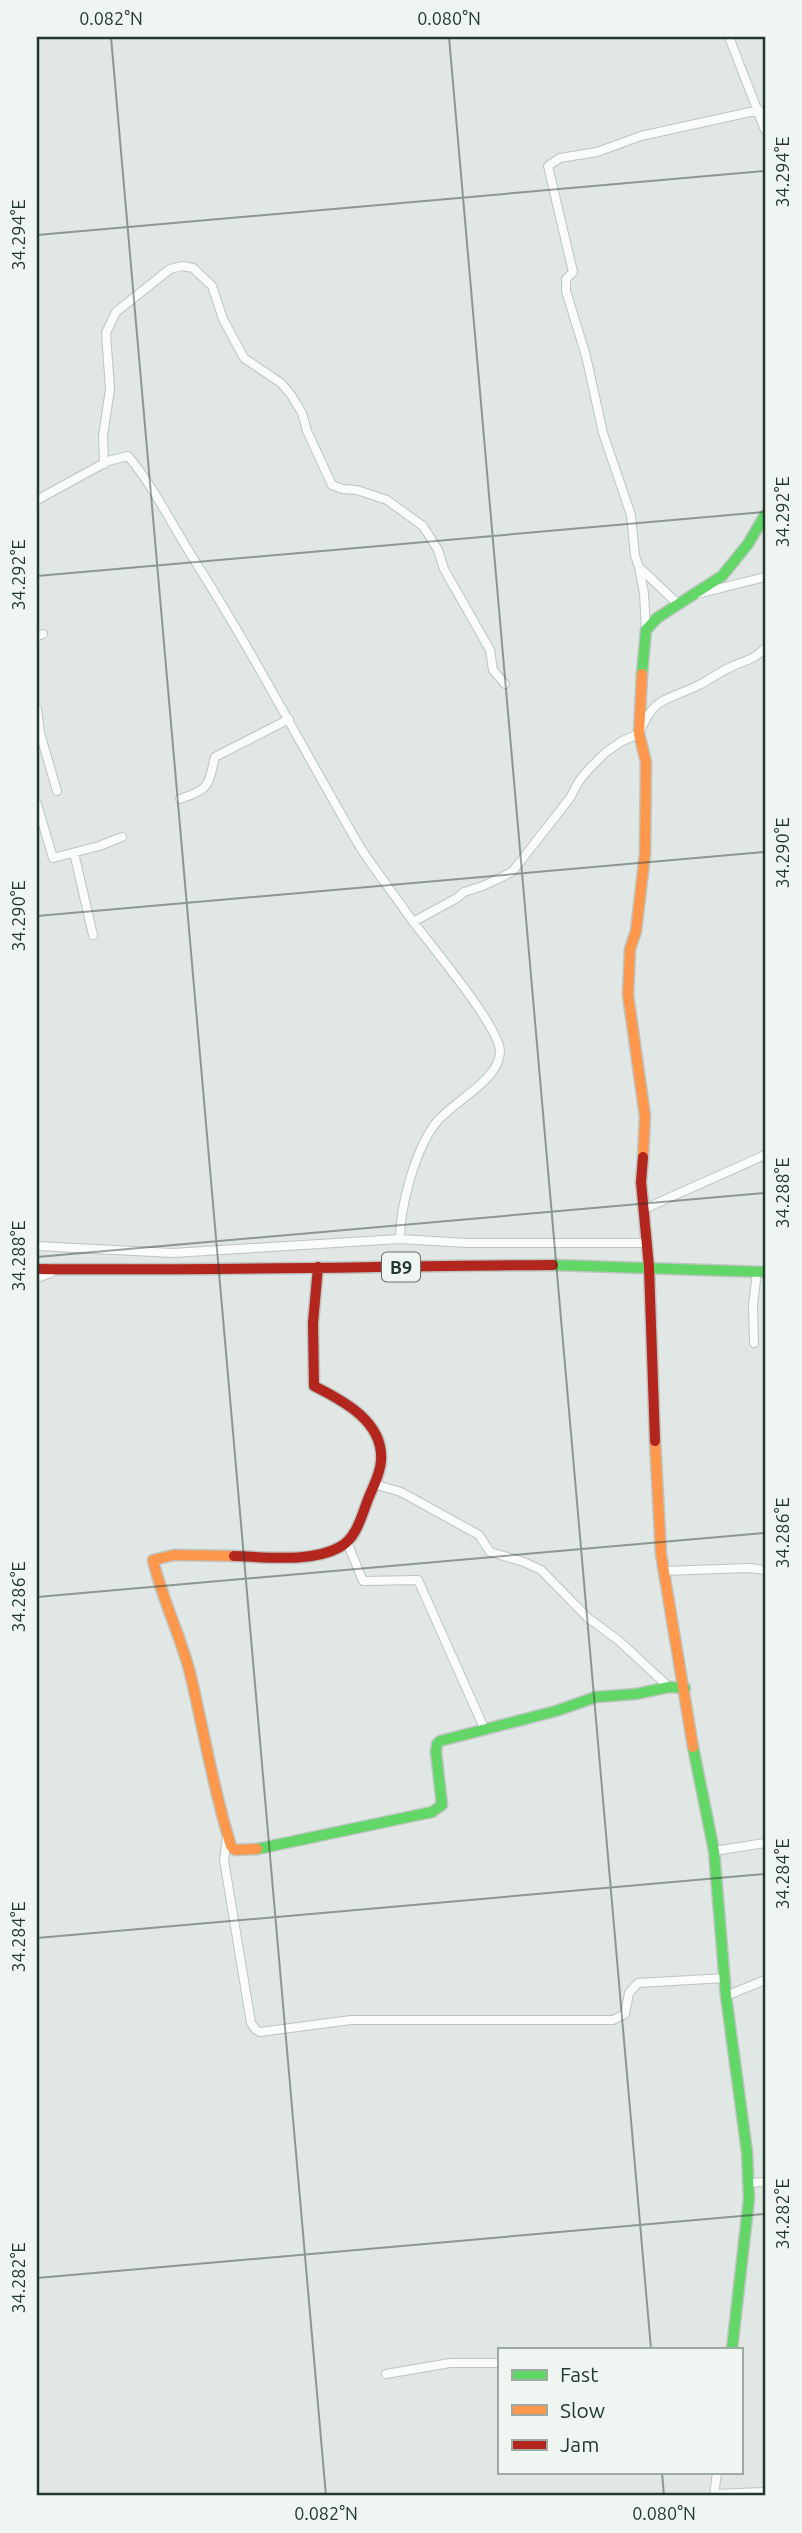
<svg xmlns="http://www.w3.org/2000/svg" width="802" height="2533" viewBox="0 0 802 2533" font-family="Ubuntu,sans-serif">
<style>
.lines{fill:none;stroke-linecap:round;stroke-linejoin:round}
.street-casing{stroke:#bec4c1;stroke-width:10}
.fast-casing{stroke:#bec5c1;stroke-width:13}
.slow-casing{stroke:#bec5c1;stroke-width:13}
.jam-casing{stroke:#bec5c1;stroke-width:13}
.street{stroke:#fafbfb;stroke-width:8}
.fast{stroke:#63d668;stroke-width:10}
.slow{stroke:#ff974d;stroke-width:10}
.jam{stroke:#b3261e;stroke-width:10}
.ticks{fill:none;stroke:#22382f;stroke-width:2;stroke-opacity:0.45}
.labels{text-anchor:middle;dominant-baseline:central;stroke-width:6;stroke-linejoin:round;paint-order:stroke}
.shield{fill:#eff6f2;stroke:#60716a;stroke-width:2}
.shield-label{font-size:18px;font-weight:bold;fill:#22382f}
.neatline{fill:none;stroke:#22382f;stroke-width:2.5}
.ticks-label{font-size:18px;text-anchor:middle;fill:#22382f}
</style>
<rect width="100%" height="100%" fill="#e1e7e4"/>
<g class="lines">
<defs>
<path id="street" d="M729,37L765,130
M104,464L103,436L110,389L106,333L116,312L170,269L183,266L193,268L212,286L223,319L244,358L281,383L291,395L302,413L307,431L332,485L342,489L357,490L387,500L423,526L438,550L444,569L490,650L493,670L505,684
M37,500L108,461L128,456C154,487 172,525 193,558C253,652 304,751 360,847C374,869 391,890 406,912C425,939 499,1025 500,1051C500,1081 451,1102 435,1124C415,1151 400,1206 400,1239
M639,567L644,593L646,630
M697,594L765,577
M678,604L639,567L635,556L631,515L603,433L586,356L566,291V279L573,272L548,166L560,158L597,152L641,136L759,110
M37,636L43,634
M37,709L40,733L57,791
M180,799C210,789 208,786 215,757L289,719
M37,804L53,858L99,846L122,837
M74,853L93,935
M413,922L457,898L464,892L483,886L512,872L570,798L579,781L588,770L605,753L622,741L639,734C654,695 667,701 699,685C711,679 721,671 733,666C744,661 757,658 765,648
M644,1209L765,1155
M37,1246L173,1253L400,1239L467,1243H647
M37,1278L51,1273
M754,1343L753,1305L757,1272
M377,1485L401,1492L479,1535L490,1552L524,1562L541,1570L588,1618L618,1640L669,1687
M347,1542L363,1581L418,1580L484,1728
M663,1571L750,1568L765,1570
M227,1838L224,1860L251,2023L256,2030L260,2032L351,2020H613L625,2014L629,1993L638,1983L725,1978
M714,1851L765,1843
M726,1996L765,1980
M748,2183L765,2182
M386,2374L450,2363H499
M714,2494L765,2492
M714,2496L717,2472"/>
<path id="fast" d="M642,674L646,630L657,618L722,576L748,544L765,515
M553,1265L765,1272
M693,1747L714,1851L726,1996L747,2152L749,2199L732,2349
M257,1849L432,1812L442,1805L436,1752L437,1744L440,1741L556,1711L596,1697L636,1694L669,1687L685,1688"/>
<path id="slow" d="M642,674L639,734L646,762L645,854L636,931L630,949L628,995L645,1116L643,1157
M655,1441L661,1554L693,1747
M234,1556L174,1555L153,1560C162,1599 180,1634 190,1673C204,1731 213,1789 231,1846L235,1850L257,1849"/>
<path id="jam" d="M643,1157L641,1182L649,1267L655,1441
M37,1269C209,1271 381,1266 553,1265
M234,1556C267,1557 311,1563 340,1547C356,1538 361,1518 367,1502C372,1488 380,1476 381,1461C384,1422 344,1401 314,1386L313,1323L318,1267"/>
</defs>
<use href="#street" class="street-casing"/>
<use href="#fast" class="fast-casing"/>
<use href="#slow" class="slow-casing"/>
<use href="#jam" class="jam-casing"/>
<use href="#street" class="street"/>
<use href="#fast" class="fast"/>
<use href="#slow" class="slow"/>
<use href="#jam" class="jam"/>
</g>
<path class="ticks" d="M111,37L326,2496M449,37L651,2349M37,235L765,171M37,576L765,512M37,916L765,852M37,1257L765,1193M37,1597L765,1533M37,1938L765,1874M37,2278L765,2214M662,2472L664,2496"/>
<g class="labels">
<rect class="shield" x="382" y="1252.5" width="38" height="29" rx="5"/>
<g class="shield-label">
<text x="401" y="1267">B9</text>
</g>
</g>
<rect width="802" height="2533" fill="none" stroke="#eff6f2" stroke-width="77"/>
<rect x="498" y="2348" width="245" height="126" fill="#eff6f2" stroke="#9daaa4" stroke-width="2"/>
<rect x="512" y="2370" width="35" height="10" fill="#63d668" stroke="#9daaa4" stroke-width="2"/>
<text x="560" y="2382" font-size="21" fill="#22382f">Fast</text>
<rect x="512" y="2405" width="35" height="10" fill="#ff974d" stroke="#9daaa4" stroke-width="2"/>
<text x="560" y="2418" font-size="21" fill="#22382f">Slow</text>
<rect x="512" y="2440" width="35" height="10" fill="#b3261e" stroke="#9daaa4" stroke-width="2"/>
<text x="560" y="2452" font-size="21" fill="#22382f">Jam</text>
<rect x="38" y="38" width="726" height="2456" class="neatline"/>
<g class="ticks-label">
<text x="111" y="25">0.082°N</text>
<text x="449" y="25">0.080°N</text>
<text transform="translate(783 172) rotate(-90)" y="6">34.294°E</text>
<text transform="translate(19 235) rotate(-90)" y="6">34.294°E</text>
<text transform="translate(783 512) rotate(-90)" y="6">34.292°E</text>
<text transform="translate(19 575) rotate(-90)" y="6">34.292°E</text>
<text transform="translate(783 853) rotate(-90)" y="6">34.290°E</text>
<text transform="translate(19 916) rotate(-90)" y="6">34.290°E</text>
<text transform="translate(783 1193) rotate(-90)" y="6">34.288°E</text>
<text transform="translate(19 1256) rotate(-90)" y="6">34.288°E</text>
<text transform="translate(783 1533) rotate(-90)" y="6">34.286°E</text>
<text transform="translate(19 1597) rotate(-90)" y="6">34.286°E</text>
<text transform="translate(783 1874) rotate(-90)" y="6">34.284°E</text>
<text transform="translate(19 1937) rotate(-90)" y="6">34.284°E</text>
<text transform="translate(783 2214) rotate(-90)" y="6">34.282°E</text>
<text transform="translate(19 2278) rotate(-90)" y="6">34.282°E</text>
<text x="326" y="2520">0.082°N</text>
<text x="664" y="2520">0.080°N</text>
</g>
</svg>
